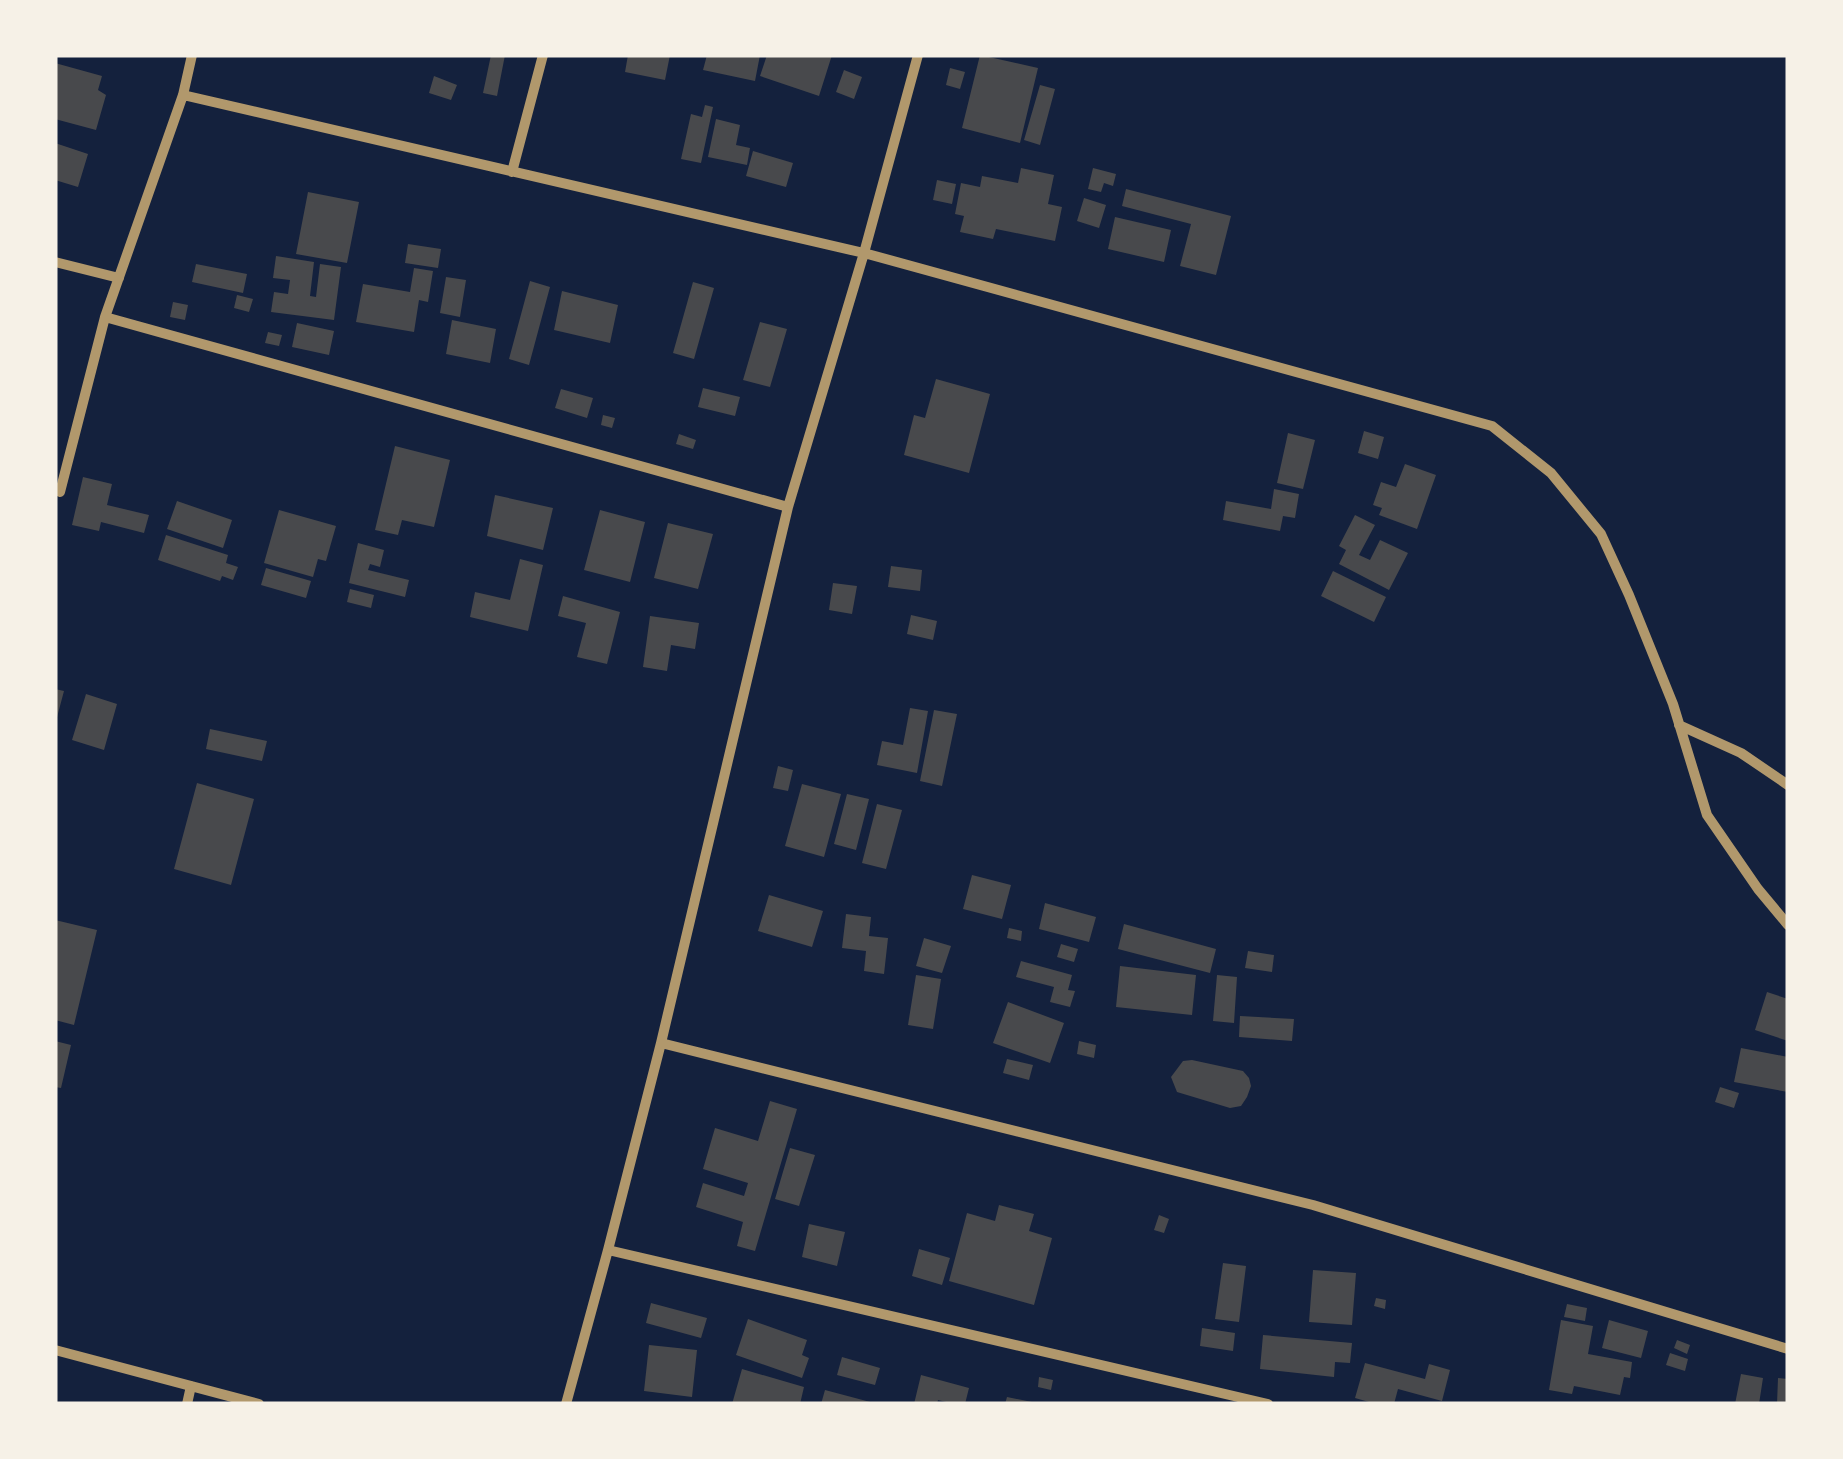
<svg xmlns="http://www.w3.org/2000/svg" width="1843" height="1459" viewBox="0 0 1843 1459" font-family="Spectral,serif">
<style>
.building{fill:#48494c}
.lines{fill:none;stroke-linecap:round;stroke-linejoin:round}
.minor{stroke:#b1986c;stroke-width:10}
</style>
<rect width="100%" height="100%" fill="#14213d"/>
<path class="building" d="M491,55H505L497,96L483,93Z
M628,55H670L665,80L625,72Z
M707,55H760L755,81L703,70Z
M767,55H832L819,96L760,76Z
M980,55L1038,68L1020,143L962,128Z
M55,63L102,76L98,90L106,95L96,130L55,119Z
M950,68L965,72L960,89L946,85Z
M844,70L862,77L854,99L836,92Z
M434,76L457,85L451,100L429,93Z
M1040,85L1055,89L1040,145L1024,140Z
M705,105L713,107L701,163L681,159L691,114L702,117Z
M716,119L740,125L736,145L750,148L747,165L708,157Z
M55,143L88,154L78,187L55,180Z
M753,151L793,163L786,187L746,176Z
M1021,168L1054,175L1048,204L1062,207L1055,241L996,229L993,239L960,232L964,216L955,214L961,183L980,187L982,176L1018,183Z
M1093,168L1116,174L1113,186L1104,183L1101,192L1088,189Z
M937,180L956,184L952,204L933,200Z
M1126,189L1231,216L1216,275L1180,266L1191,224L1122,206Z
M308,192L359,202L347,263L296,254Z
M1084,198L1106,205L1099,228L1077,221Z
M1115,217L1171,230L1164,262L1108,249Z
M408,244L441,249L438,268L405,263Z
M276,256L314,262L310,296L316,297L320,264L341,267L334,320L271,312L274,292L288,294L290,280L273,278Z
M196,264L247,274L243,293L192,282Z
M414,268L433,271L428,302L419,300L414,332L356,322L363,284L410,292Z
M446,277L466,280L460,317L440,313Z
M530,281L550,287L529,365L509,359Z
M693,282L714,288L694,359L673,353Z
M562,291L618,305L610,343L554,330Z
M237,295L253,299L249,312L234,308Z
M173,302L188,305L185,320L170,317Z
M452,320L496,329L490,363L446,354Z
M760,322L787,329L770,387L743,380Z
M297,323L334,331L329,355L292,347Z
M268,332L282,335L279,346L265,343Z
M936,379L990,394L969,473L904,455L914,415L925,418Z
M703,388L740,397L735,416L698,407Z
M561,389L593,398L587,418L555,408Z
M603,415L615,418L612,428L601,425Z
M1364,431L1384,437L1378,459L1358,453Z
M1288,433L1315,440L1303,489L1277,483Z
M679,434L696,440L693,449L676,444Z
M395,446L450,460L434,527L402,520L398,535L375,530Z
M1405,464L1436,475L1417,529L1379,515L1382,508L1373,505L1381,482L1396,487Z
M83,477L112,484L107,505L149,515L144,533L101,522L99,531L72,525Z
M1274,489L1299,494L1295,518L1283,516L1280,531L1223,520L1226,501L1271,509Z
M495,495L553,508L543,550L487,536Z
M177,501L232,520L223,548L167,529Z
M279,510L336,526L326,561L318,559L313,577L264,563Z
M600,510L645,522L630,582L584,570Z
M1355,515L1375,525L1359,555L1370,560L1380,540L1408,553L1389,590L1339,564L1346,550L1339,546Z
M668,523L713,534L698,589L654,578Z
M166,535L228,555L226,563L238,567L233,580L222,576L220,581L158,560Z
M358,543L384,550L380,567L370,564L368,570L409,580L405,597L349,583Z
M520,559L543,565L528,631L470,617L475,592L510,600Z
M891,566L922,570L920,591L888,587Z
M266,568L311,581L306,598L261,585Z
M1333,571L1386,597L1374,622L1321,596Z
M833,583L857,586L852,614L829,610Z
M350,589L374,595L371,608L347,602Z
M563,596L620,612L607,664L577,657L586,623L558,616Z
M911,615L937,621L933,640L907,634Z
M650,616L699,623L695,649L671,645L667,671L643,667Z
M55,689L64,691L56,721L55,720Z
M86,694L117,704L104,750L72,740Z
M910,708L928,711L917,773L877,765L882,741L903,745Z
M934,710L957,714L942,786L920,781Z
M210,729L267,741L262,761L206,749Z
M778,766L793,770L788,791L773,788Z
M197,783L254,799L231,885L174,869Z
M802,784L841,794L824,857L785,846Z
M847,794L869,799L856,850L834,844Z
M877,804L902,810L886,869L862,863Z
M972,875L1011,885L1002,919L963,909Z
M769,895L823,911L812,947L758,931Z
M1045,903L1096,917L1089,942L1039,929Z
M846,914L871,917L869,936L888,938L884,974L864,971L866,951L842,948Z
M55,920L97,930L74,1025L55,1020Z
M1124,924L1216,949L1210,973L1118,949Z
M1009,928L1022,931L1021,941L1007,938Z
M924,938L951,946L942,973L916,966Z
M1061,944L1078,949L1074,962L1057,957Z
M1248,951L1274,955L1272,972L1245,968Z
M1021,961L1072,975L1068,990L1075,991L1070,1007L1050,1002L1054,987L1016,977Z
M1120,966L1196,975L1192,1015L1116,1007Z
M916,975L941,979L933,1029L908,1025Z
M1217,975L1237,977L1234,1023L1213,1021Z
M1767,992L1788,999V1041L1755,1030Z
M1008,1002L1064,1023L1050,1063L993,1043Z
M1240,1016L1294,1019L1292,1041L1239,1037Z
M55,1041L71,1045L61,1088L55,1087Z
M1079,1041L1096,1045L1094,1058L1077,1054Z
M1741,1048L1788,1057V1092L1734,1082Z
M1007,1059L1033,1065L1029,1080L1003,1073Z
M1192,1060L1243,1071L1249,1078L1251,1086L1247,1097L1241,1106L1230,1108L1177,1092L1171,1077L1183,1061Z
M1720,1087L1739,1093L1734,1108L1715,1102Z
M770,1101L797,1109L755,1251L737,1246L743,1222L696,1207L703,1183L744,1196L748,1183L703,1169L715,1128L758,1141Z
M790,1148L815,1155L799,1206L775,1199Z
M999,1205L1034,1214L1029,1231L1052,1238L1034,1305L949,1281L967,1213L995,1221Z
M1159,1215L1169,1219L1164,1233L1154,1230Z
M809,1224L845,1232L837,1266L802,1257Z
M919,1249L950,1258L942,1285L912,1276Z
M1223,1263L1246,1266L1239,1322L1215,1319Z
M1313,1270L1356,1273L1352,1325L1309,1322Z
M1376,1298L1386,1300L1385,1309L1374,1306Z
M651,1303L707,1318L701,1338L646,1323Z
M1567,1304L1587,1308L1585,1321L1564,1317Z
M748,1319L807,1340L802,1355L809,1358L802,1378L736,1355Z
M1561,1320L1593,1326L1588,1354L1632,1362L1630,1378L1624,1377L1620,1395L1574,1386L1572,1394L1549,1390Z
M1609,1320L1648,1331L1641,1358L1602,1348Z
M1202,1328L1235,1333L1233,1351L1200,1346Z
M1263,1335L1352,1343L1350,1363L1335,1362L1334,1377L1260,1369Z
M1677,1340L1690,1345L1687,1354L1674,1348Z
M649,1345L697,1350L692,1397L644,1391Z
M1670,1353L1688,1359L1685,1371L1666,1365Z
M842,1357L880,1368L875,1385L837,1375Z
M1365,1363L1425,1379L1429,1364L1450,1370L1442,1401L1398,1389L1394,1404H1376L1355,1398Z
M742,1369L804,1387L800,1404H732Z
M1741,1374L1763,1378L1759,1404H1735Z
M921,1375L969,1388L965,1404H954L938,1400L937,1404H914Z
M1039,1377L1053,1380L1051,1390L1038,1387Z
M1778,1378L1788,1379V1404H1777Z
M825,1390L874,1403V1404H821Z
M1007,1397L1032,1402V1404H1005Z"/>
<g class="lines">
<path class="minor" d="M192,55L183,95L105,317L788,507
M183,95L864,253L1492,426L1551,473L1601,534L1629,595L1673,704L1707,815L1758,889L1788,925
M512,172L543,55
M55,262L119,278
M60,492L105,317
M1679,725L1741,753L1788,785
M661,1043L1313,1205L1788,1349
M608,1250L1268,1404
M55,1350L259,1404
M187,1404L191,1386
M566,1404L608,1250L661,1043L788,507L864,253L918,55"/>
</g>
<rect width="1843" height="1459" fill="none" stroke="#f6f1e7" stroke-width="115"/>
</svg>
